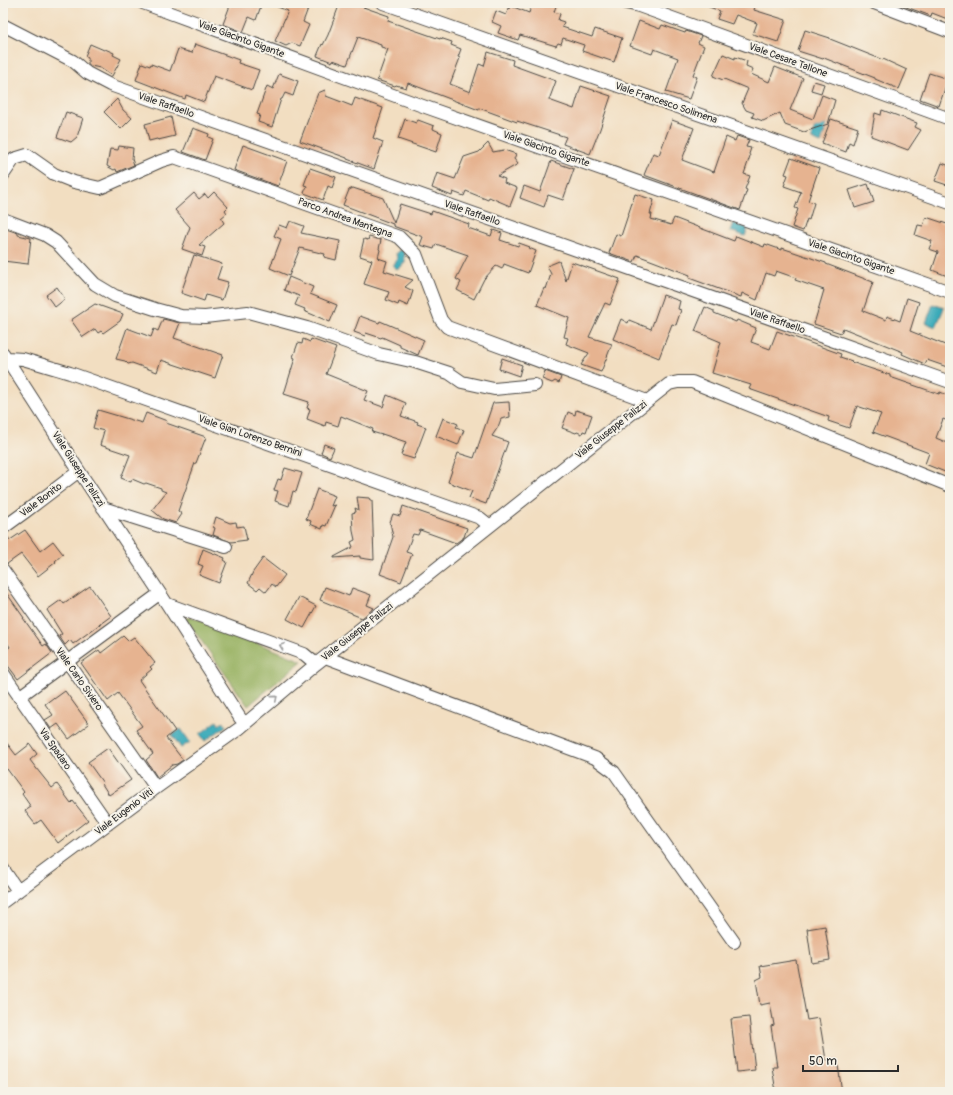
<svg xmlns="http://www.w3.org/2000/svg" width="953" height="1095" viewBox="0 0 953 1095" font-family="Pangolin,sans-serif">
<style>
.forest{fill:#99b263;stroke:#626e47}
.water{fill:#3baab9;stroke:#336a72}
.building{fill:#e6b390}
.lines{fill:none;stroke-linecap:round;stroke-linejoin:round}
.minor-casing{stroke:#494642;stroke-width:14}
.minor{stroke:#fff;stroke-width:12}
.oneway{stroke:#a0a0a0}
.labels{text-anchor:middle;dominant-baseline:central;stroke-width:4;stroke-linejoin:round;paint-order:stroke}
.street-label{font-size:10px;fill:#2b2b2b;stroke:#f7f3e8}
</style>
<rect width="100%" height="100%" fill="#f7f3e8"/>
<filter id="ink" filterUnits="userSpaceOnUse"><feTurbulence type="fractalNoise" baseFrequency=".025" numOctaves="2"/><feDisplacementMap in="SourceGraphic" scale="8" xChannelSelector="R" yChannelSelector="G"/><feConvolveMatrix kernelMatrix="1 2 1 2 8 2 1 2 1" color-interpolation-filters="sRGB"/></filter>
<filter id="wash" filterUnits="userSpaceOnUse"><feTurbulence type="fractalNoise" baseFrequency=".012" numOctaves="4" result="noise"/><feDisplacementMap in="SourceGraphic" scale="16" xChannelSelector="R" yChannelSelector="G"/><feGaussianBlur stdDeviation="0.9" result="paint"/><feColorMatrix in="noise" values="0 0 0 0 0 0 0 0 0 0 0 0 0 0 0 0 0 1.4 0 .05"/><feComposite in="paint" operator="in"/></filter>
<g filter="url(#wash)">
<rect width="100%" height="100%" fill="#f2dec1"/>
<path class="forest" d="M193,617L302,661L248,706L185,618Z"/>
<path class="water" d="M817,121L827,124L821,143L811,139Z
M733,223L748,228L745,236L730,231Z
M399,250L404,251L405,254L404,258L405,259V262L399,269H397L393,266V264L397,259L396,253Z
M933,304L944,308L936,327L926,323Z
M217,721L219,725L223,722L226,726L205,741L200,734Z
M181,729L190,742L181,748L172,735Z"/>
<g id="blocks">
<path class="building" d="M231,3H262L256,20L249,17L243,32L223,24Z
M271,3H310L303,22L309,25L300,46L292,43L286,46L275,41L288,11L270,4Z
M340,3H365L363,7L389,16L388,21L440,39V38L452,42L451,45L461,49L458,57L460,58L450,84L470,92L479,64L484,66L488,52L513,60L512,65L556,81L549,100L574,109L581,86L611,96L600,129L590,154L563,144L566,137L517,121V122L479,108V110L408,83L406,88L396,85L395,86L377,80L388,49L381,47V45L358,37L347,65L333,60L332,62L317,56L322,44L323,45L328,35Z
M532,3H557L554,12L560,14L558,20L564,22L562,27L592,37L595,29L622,38L614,62L582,51L584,45L563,38L561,44L558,43L556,46L520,35L518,40L498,33L501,26L492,22L496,11L506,15L509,8L510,9L511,6L529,13Z
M702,3H756L754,10L786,20L778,42L753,34L757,23L736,15L732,24L717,19L720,11L701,4Z
M898,3H950V20L932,13L931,16L898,4Z
M639,21L660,29L662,25L685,33L686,31L701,36L698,43L704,46L693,75L697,77L689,99L666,92L678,58L654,49L652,54L630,46Z
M805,30L830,38V39L883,60V59L907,70L899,89L875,79V78L824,58L823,59L798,51Z
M90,44L104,50L105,49L114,53L113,55L121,59L112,76L100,68L91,66L88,64V58L85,56Z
M195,44L239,60L238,63L259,70L252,90L214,76L204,102L186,95L185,99L136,80L142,63L150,66L151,64L170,71L178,49L192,53Z
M723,54L735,59V57L747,61L746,66L753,69L751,74L769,82L775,67L803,78L790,110L813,119L822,95L835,100L828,124L804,132L785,125L780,113L763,121L752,117L754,113L746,110L742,103L748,89L724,79L723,80L713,76Z
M929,73L948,79L939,106L920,99Z
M279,74L298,81L293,96L285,93L282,99H281L272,127L258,122L260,115L257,114L267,86L273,89Z
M814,81L824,84L821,93L811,90Z
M325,90L326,96L352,106L355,98L383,108L373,138L383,142L374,169L347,159V158L300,141L318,93Z
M117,99L123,110L132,118L121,129L104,112Z
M882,110L917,123L915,127L921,130L908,150L871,136L875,113L881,115Z
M66,112L83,118L77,137L71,142L57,137Z
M171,117L175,136L158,140L157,139L149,141L145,124Z
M405,119L416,123L418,120L434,126L433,129L442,133L436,152L398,139Z
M831,119L858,128L853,144L849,142L846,152L822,143Z
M672,120L694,128L682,160L714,172L726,137L735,141L737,136L749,140L746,147L751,148L749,154L750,156L744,174L750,176L745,189L747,190L740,210L644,175L653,153L659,155Z
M193,128L209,134L208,137L213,139L205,160L183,152Z
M488,143L493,152L504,150L516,154L514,159L518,164L497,176L505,179L504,183L517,188L510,206L489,197L488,200L466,191L464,196L453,192L452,196L432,188L437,173L455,179L464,157L479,152Z
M243,145L287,161L278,186L234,170Z
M119,146L133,148L132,159L134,165L117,172L116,169L114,170L107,166L110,149L118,150Z
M791,158L819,168L808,201L814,203L809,220L807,219L803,231L792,227L798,209L795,208L801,192L784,186L788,175L785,174Z
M551,161L574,169L563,200L548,195L544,207L520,198L524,186L540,192Z
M942,163L950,166V186L935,181Z
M310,168L336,177L332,188L328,186L323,200L304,193L307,186L304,185Z
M868,184L874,202L855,208L849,190Z
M353,188L383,198L394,223L400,204L431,214L432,211L449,217L469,224L468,228L491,236L493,230L502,233L500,240L518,246L519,243L530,247L529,248L536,251L528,273L504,264L502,269L496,266L484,279L474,299L457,290L461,282L456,279L468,255L436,244L434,249L420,245L423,237L393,226V224L343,205L349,190Z
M214,192L228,207L225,210L227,213L221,218L224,223L199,245L205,247L202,256L182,249L190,227L175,210L194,193L199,199L205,194L208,198Z
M635,194L654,200L650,214H652L651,219L671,225L674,218L734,241L736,236L764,247L765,244L782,250V248L826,263V264L873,282L863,311L886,320L887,316L900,321L907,298L919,302L910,331L950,347V368L927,360L925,364L902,354L903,352L843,328L841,333L814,324L824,290L795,280L796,278L776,271L774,276L766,273L757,300L742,293L741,297L719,289L689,278L690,275L637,255L634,262L609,253L616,234L621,236Z
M926,217L950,225V277L932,270L938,252L929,249L932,241L915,235L918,225L923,226Z
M290,221L304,226L301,233L340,241L336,260L324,257L325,254L300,248L289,276L270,268L281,239L274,236L279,225L287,228Z
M3,228L18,233V235L31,238L28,264L3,261Z
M369,237L381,240L379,249L380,250L378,258L387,261L384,271L413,280L405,287L413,291L408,306L399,302L398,305L386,300L389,292L364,284L372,260L360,256L364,239L368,240Z
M194,255L222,264L217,279L228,282L222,300L206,295L204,301L181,293Z
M559,261L566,281L572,262L620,279L610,305L605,303L595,324L589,337L612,344L601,372L581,365L589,353L566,344L568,338L564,337L569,318L537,305L544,288L546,289L551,274L547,266Z
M289,277L313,287L310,294L337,305L330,322L304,311L305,309L295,305L299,296L284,290Z
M57,287L65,299L55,307L46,295Z
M663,295L680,301L678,309L681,310L676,325L672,324L659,358L613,339L621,319L628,323L629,320L651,329Z
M95,304L123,314L120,321L103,333L101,331L98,333L95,329L83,337L71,320Z
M705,307L714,311V313L736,322L737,320L756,328L751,342L770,349L777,331L841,354L840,357L852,361L851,362L890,375V377L939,394L940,392L950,396V422L943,419L936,438L950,444V459L945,472L925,464L929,453L873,432L881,414L857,406L849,428L828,421L829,417L749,389L751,385L712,373L721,342L695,331Z
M360,316L379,323L380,321L424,340L418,355L400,347V345L382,337L381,338L366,333L365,336L354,332Z
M163,319L180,323L174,338L223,355L215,378L161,360L157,372L132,363L128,364L125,361L116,359L127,328L151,337L154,329L158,331Z
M303,339L310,342L311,339L336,348L326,374L368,391L364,400L383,407L387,395L406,403L401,416L418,422L417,424L426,427L414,459L401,455L406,442L382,434V435L372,432L373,429L341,416L338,426L326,422L325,426L307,419L310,409L307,408L309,402L284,394L295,358L293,357L298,343L302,344Z
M502,358L522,365L519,376L499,369Z
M545,371L561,377L559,383L555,381L552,383L542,379Z
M509,402L510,417L501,419L498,427L492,436L508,442L486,504L469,498L472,491L448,482L458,453L474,458L493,403Z
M98,410L142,423L146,413L167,421L166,423L206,437L196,463H195L178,511L182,514L176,523L163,519L152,510L166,492L161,490V488L146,483L144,484L132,479L131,482L121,478L130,455L100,445L104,431L93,428Z
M576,410L592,415L586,432L583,431L582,434L577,432L576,433L562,428L568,412L575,415Z
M443,418L458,424L456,427L464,430L458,445L436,436Z
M324,444L334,448L330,457L321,453Z
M285,468L302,473L296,492L293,491L289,506L275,501L278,491L274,490L278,479L281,480Z
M317,489L335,496L331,506L335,505L326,526L323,525L322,529L310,524L311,521L306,519Z
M357,497L369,498L370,500H372L374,560L360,558V556L334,558V557L353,547L351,542L355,540L353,531L352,513L356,512L355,508L359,510Z
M403,506L467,528L464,537L456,543L420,530L418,535L413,534L406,552L412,554L401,582L380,574L393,537L390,522L393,514L400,516Z
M216,517L230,523L236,522L237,527L244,526L247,540L231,542L213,535L215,528L213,527Z
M25,530L40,551L53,541L63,554L55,561L56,562L38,576L21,554L7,564L3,563V535H6L10,540Z
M203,549L225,558L224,560L227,562L219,583L199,575L203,566L198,564Z
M263,558L285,575L276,587L272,584L266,592L260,587L257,590L248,583L253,572Z
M90,586L111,616L73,644L70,640L65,645L59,636L62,634L47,610L61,600L64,604Z
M325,587L349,596L352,588L371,595L367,605L374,608L362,618L352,614V613L320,600Z
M3,588L24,618H23L43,646L46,644L52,653L18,679L6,663L8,662L3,656V652L10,647L3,636Z
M299,597L316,606L304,628L287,619Z
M123,636L128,641L134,637L155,663L150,667L152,669L139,680L175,731L166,738L183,760L177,764L172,765L157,777L146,760L153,754L136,730L142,726L118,693L108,701L81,663L99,650L101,653Z
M65,691L89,724L69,739L58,724L51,729L45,720L53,715L45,704L53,698L54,699Z
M3,738L16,755L30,744L37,754L30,760L36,768L52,788L57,784L71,803L73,801L88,820L58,843L41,820L35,824L25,811L31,807L22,794L24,792L7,769L3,772Z
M108,748L131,780L109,795L102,784L103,783L88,762Z
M825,926L830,960L812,963L807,929Z
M796,960L807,1020L819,1018L826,1060L837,1059L842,1092H776L772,1067H777L771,1026L774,1025L770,1003L760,1005L756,980L762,977L760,966Z
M749,1017L755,1070L737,1072L731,1019Z"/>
</g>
</g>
<g filter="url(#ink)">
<use href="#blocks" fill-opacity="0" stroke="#494642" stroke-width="1"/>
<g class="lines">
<defs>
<path id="minor" d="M143,3L420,105L950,292
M383,3L950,203
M626,3L639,6L950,119
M874,3L950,32
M3,25L73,61L87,73L110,85L950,382
M3,175L14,159L27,155L54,174L74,182L100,188L161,161L174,157L399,237L416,254L441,320L447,327L647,401
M3,219L45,235L56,242L95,284L115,296L155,309L181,316L205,317L248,312L307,328L379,354L415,362L449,373L462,382L494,389L535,385
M3,353L79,471L167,604L240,718L245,723
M7,358L23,359L70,373L480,518L490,526
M103,508L226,547
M3,528L25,512L79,471
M3,570L156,788
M167,604L304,654L316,664
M325,657L595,758L614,772L734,942
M3,673L108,824
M19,697L159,594
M3,869L18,891
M3,902L156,788L240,728L316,664L669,384L678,382H692L950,486"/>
</defs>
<use href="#minor" class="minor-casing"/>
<use href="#minor" class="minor"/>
</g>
<defs><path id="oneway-chevron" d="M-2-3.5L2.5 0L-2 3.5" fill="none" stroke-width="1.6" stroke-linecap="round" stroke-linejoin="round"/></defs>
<g class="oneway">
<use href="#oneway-chevron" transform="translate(282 646) rotate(-160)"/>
<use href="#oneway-chevron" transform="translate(275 698) rotate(-40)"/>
</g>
</g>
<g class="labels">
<g class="street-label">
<text transform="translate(241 39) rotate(20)">Viale Giacinto Gigante</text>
<text transform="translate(788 60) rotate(20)">Viale Cesare Tallone</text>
<text transform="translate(666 103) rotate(19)">Viale Francesco Solimena</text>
<text transform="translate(166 105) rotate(19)">Viale Raffaello</text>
<text transform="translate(546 149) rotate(19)">Viale Giacinto Gigante</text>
<text transform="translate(472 213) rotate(19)">Viale Raffaello</text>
<text transform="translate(345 218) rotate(20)">Parco Andrea Mantegna</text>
<text transform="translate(851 257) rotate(19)">Viale Giacinto Gigante</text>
<text transform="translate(777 321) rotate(19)">Viale Raffaello</text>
<text transform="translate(611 430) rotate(-38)">Viale Giuseppe Palizzi</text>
<text transform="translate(250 436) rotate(19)">Viale Gian Lorenzo Bernini</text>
<text transform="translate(78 469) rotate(57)">Viale Giuseppe Palizzi</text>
<text transform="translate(41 500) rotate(-37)">Viale Bonito</text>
<text transform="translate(357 632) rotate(-38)">Viale Giuseppe Palizzi</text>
<text transform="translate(79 679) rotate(55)">Viale Carlo Siviero</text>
<text transform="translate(55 749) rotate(55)">Via Spadaro</text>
<text transform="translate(124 812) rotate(-37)">Viale Eugenio Viti</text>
</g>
</g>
<rect width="953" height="1095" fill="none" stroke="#f7f3e8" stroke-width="16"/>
<path d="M803 1065v6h95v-6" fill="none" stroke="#2b2b2b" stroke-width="2"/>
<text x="809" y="1065" font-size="12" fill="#2b2b2b" stroke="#f7f3e8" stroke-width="3" paint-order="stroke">50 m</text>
</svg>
